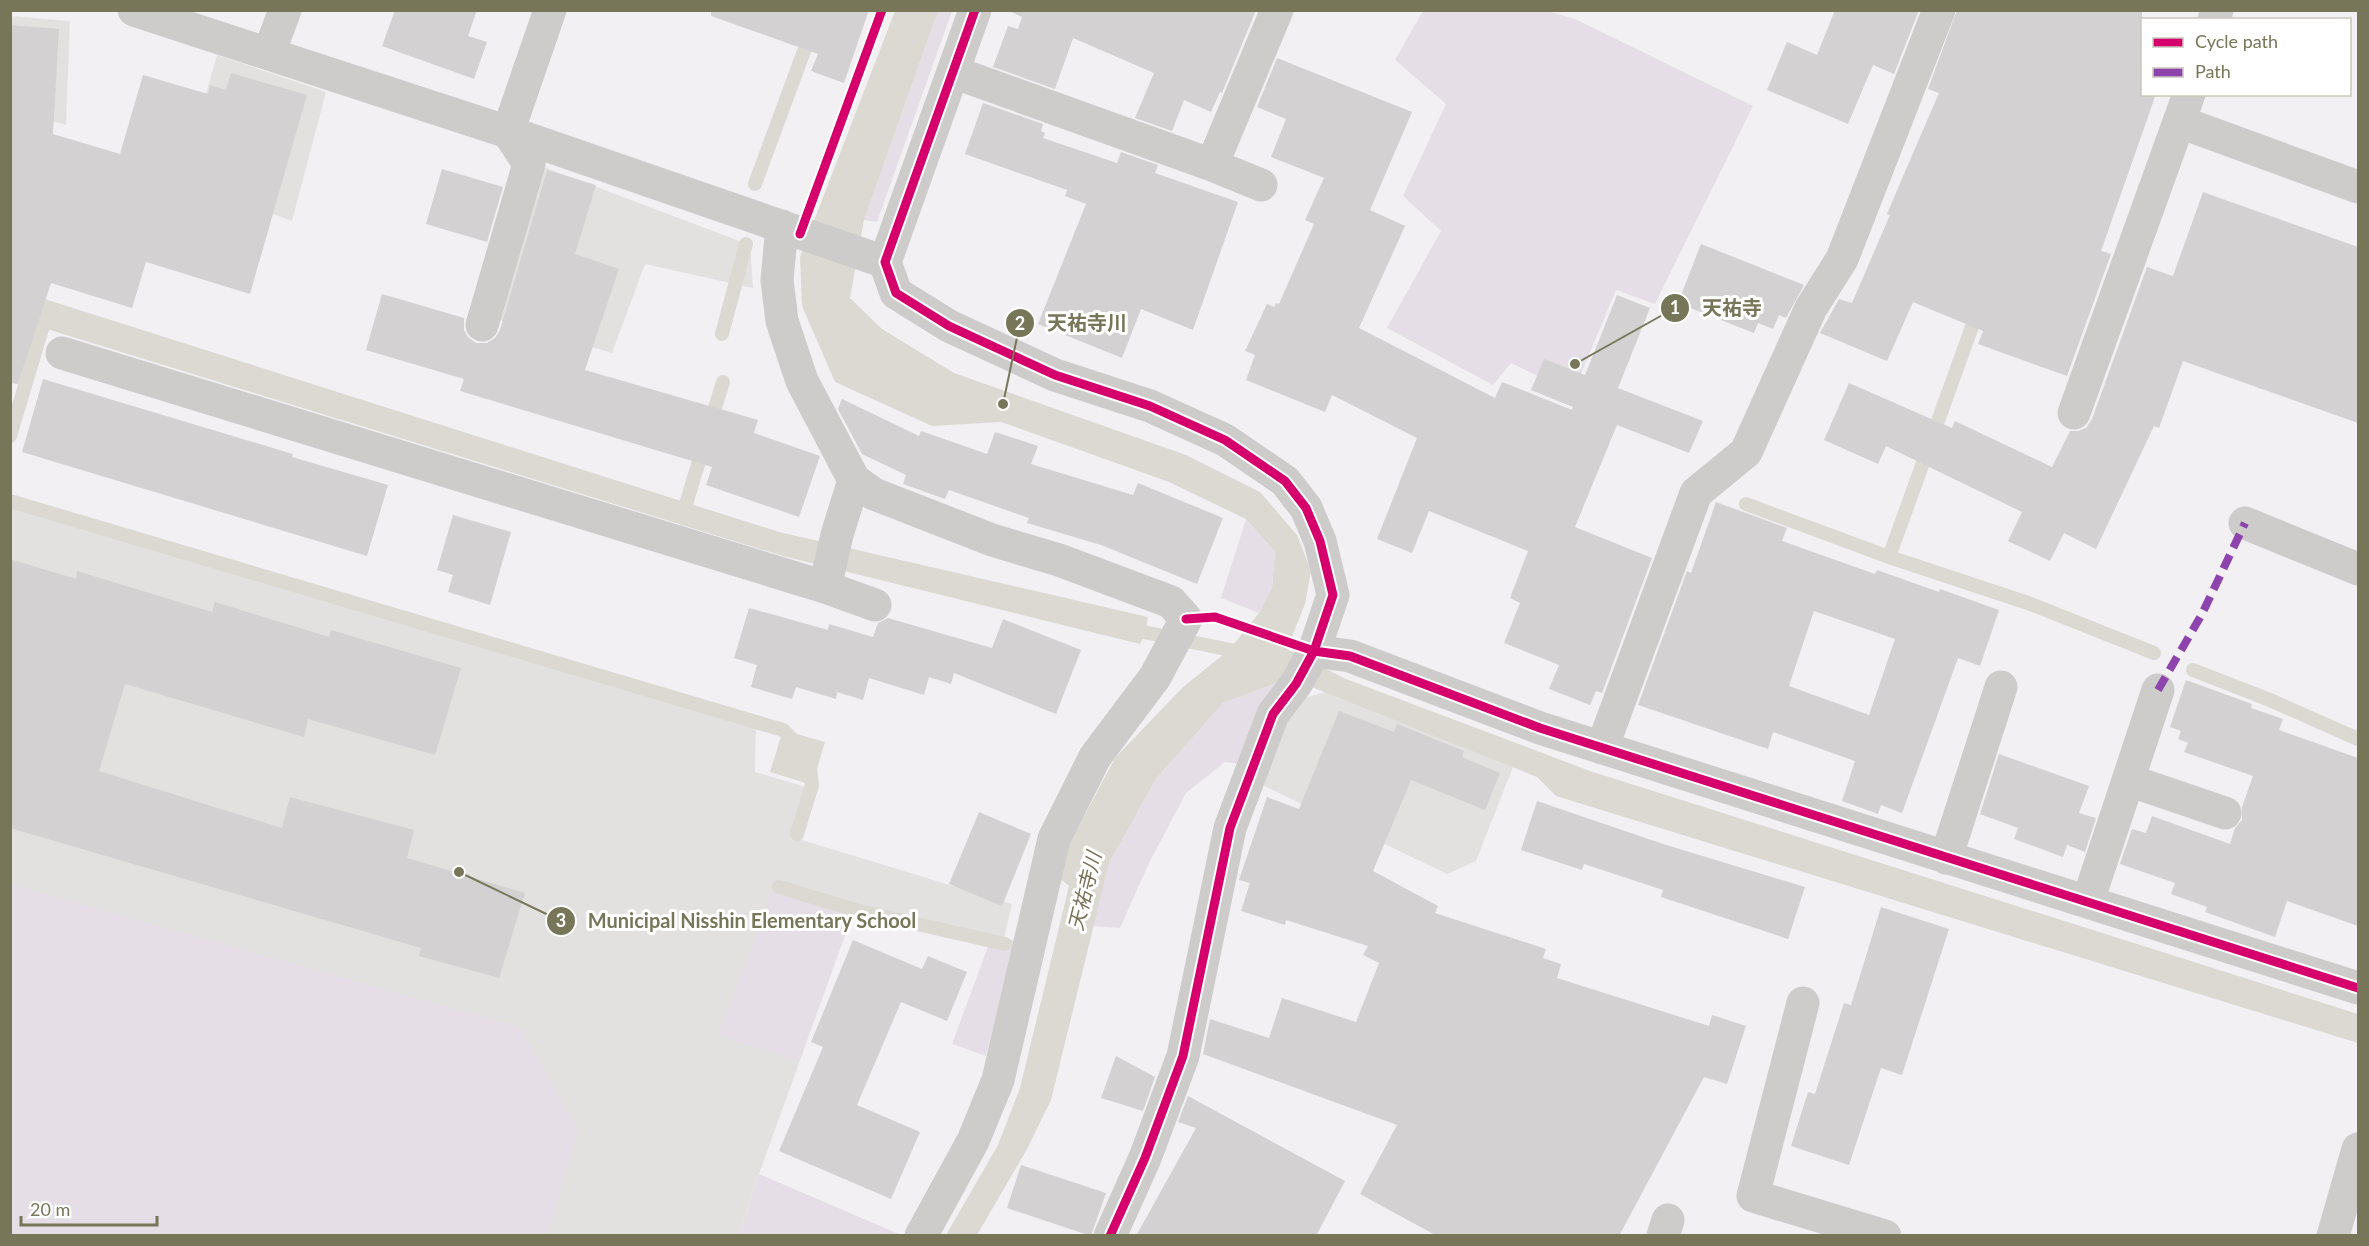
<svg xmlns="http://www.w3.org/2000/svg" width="2369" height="1246" viewBox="0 0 2369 1246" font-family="Lato,'Noto Sans JP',sans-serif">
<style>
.built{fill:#e3e1e0}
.green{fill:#e5dee6}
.water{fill:#dcd9d3}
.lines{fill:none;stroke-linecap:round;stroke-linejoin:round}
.stream{stroke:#dcd9d3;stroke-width:14}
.building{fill:#d3d1d1;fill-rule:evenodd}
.street{stroke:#cdccca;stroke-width:33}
.quiet{stroke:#8e44ad;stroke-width:8;stroke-dasharray:15 8;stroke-linecap:butt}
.cycleway-casing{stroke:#fff;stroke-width:13}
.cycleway{stroke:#d6006c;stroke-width:9}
.labels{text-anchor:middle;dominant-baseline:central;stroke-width:6;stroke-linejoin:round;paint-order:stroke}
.water-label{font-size:20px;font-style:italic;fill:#7a7258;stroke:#fff}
.leader{fill:none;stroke:#787659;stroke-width:2}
.callout-dot{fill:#787659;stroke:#fff;stroke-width:2}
.mark-label{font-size:18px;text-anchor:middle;font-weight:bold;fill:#fff}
.callout-label{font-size:20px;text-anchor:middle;font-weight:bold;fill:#787659;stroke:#fff;stroke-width:6;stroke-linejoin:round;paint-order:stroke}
</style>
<rect width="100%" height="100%" fill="#f2f0f3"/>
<path class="built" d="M10,16L70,21L66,125L11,109Z
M217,55L326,92L292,221L181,181Z
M541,166L750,245L753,288L645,264L612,353L495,319Z
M10,505L756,726L755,772L816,790L802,840L1012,904L1004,938L856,905L759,1174L739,1235H11Z
M1325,692L1513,767L1476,861L1447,874L1260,784L1286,723L1301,699Z"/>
<path class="green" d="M938,11H952L877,222L864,220Z
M1423,11H1547L1575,19L1753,106L1655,304L1616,290L1573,393L1511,363L1493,385L1387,328L1441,231L1403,196L1446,104L1395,60Z
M1246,519L1275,552L1272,588L1259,613L1221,598Z
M1289,678L1241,764L1225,762L1186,793L1149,863L1120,928L1093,926L1109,863L1156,779L1223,703Z
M776,880L856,905L799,1061L718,1036Z
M10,884L520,1027L579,1130L547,1235H11Z
M992,936L1016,941L986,1056L952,1044Z
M759,1174L901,1235H739Z"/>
<path class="water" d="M895,11H938L864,220L850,298L882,329L954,373L1186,455L1260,492L1297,535L1311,571L1305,604L1287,649L1346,679L1590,771L2358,1014V1043L1556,796L1537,777L1289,678L1223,703L1156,779L1109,863L1051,1100L1027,1149L977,1235H946L998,1145L1020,1088L1069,886L1059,878L1069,845L1115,758L1183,687L1229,650L1259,613L1272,588L1275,552L1246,519L1169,482L1001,422L932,426L835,382L802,306L800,257Z
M10,288L779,532L1148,617L1145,633L1140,644L783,556L11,318Z
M783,730L825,742L812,785L770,772Z"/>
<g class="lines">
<path class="stream" d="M755,184L811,32
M1978,310L1889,557L2028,603L2154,653
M722,334L746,244
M710,424L723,382
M10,436L47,312
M10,501L783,730L795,742
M1746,504L1889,557
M683,514L703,448
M1129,629L1245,653
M2193,670L2270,700L2358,739
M797,834L812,785L810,767
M779,887L859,911L1005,944"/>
</g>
<path class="building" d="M395,10H477L468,36L487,42L474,79L382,46Z
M711,10H869L844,83L811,71L818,54L711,16Z
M1007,10H1256L1222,93L1220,92L1211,112L1184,100L1172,131L1135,118L1154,73L1073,38L1055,89L993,67L1008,26L1018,29L1022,17Z
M1835,10H1919L1894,74L1873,65L1848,124L1767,90L1787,42L1817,55Z
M1957,10H2142V94H2156L2101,251L2111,254L2067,376L1978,344L1983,331L1913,302L1887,361L1820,333L1839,299L1852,303L1890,215L1887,214L1907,167L1939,93L1928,89Z
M10,25L59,29L53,134L120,154L143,75L208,94L210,85L226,90L231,73L307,95L250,294L146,262L132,308L51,283L18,384L10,383Z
M1277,58L1412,112L1370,210L1405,226L1359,328L1495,398L1502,382L1572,410L1573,407L1531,390L1544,359L1585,375L1617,295L1650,308L1618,388L1703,421L1689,453L1617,425L1575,527L1652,558L1602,693L1596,691L1590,705L1549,689L1559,665L1504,643L1520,603L1510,598L1528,551L1429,511L1412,553L1377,539L1417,438L1332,395L1325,412L1246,380L1255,355L1245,351L1267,304L1274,307L1276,303L1279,304L1314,224L1305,220L1324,178L1271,157L1286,119L1257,107Z
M983,103L1043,124L1041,131L1045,133L1043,138L1117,163L1121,152L1158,165L1155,173L1238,202L1193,330L1141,309L1122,358L1038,324L1086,204L1065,196L1067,190L965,154Z
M442,169L503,187L487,242L426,224Z
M547,170L596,185L575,254L619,269L585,370L758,420L754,433L820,456L799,517L706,485L712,467L460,391L464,379L366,350L382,294L464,318V330L468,337L476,343H487L495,338L500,330Z
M2203,192L2358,247V423L2183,361L2159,428L2154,426L2096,549L2064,533L2050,561L2008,541L2022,512L1886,446L1878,464L1824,440L1849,383L1952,428L1955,421L2052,467L2070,431H2078L2086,428L2092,419L2147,267L2173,276Z
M1701,244L1804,285L1786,318L1779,315L1773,329L1758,323L1754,333L1678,303Z
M43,379L293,454L292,457L388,485L367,556L22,452Z
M842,399L919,436L921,431L987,454L995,432L1038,446L1031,464L1133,495L1138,483L1223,518L1197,584L1101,545L1027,523L1029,518L949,490L945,499L903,484L906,475L862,454L838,409Z
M1716,502L1787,528L1782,541L1875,574L1877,570L1939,592L1940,589L1999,610L1980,666L1958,658L1902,813L1881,805L1878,814L1842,801L1855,761L1773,732L1768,749L1638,705L1687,571L1691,573ZM1814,611L1895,639L1869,715L1789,686Z
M453,515L511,532L490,605L448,592L453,575L437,570Z
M10,559L76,579L77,571L212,612L215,602L329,637L331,630L461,668L435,755L308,719L304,737L125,684L99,771L282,828L290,797L414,830L407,858L525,893L499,978L419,956L421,948L10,828Z
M749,608L828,630L829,624L873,637L878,623L888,618L992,648L1003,619L1081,650L1056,714L954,673L951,684L929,677L924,695L869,678L863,700L837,692L836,699L796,687L792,699L751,687L757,665L734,658Z
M2186,680L2252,704L2251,708L2283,719L2279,730L2358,758V926L2287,901L2275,937L2205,912L2207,907L2171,894L2175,883L2120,864L2132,829L2146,833L2152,816L2230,844L2235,828L2242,820V807L2253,776L2184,752L2188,743L2178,739L2181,731L2170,727Z
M1339,711L1394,732L1397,724L1464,751L1462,757L1500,773L1485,810L1411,780L1373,871L1438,906L1435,913L1546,949L1543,958L1561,964L1557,978L1709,1026L1712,1015L1746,1026L1727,1084L1704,1077L1619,1236H1437L1360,1194L1397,1125L1203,1054L1210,1019L1269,1038L1282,998L1356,1022L1379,963L1363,955L1368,946L1286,920L1285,925L1241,911L1250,883L1239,880L1267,797L1299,809Z
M1999,754L2089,786L2079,813L2096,818L2085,852L2067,845L2063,857L2014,839L2018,828L1980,814Z
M1537,801L1663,844L1805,887L1788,939L1661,897L1663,890L1584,864L1582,870L1521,850Z
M979,812L1031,834L1002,906L949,884Z
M1881,907L1949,929L1902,1075L1881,1068L1849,1165L1791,1146L1808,1092L1815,1094L1844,1003L1851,1005Z
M853,940L922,969L928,956L967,972L947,1021L901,1002L857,1105L920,1132L891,1199L779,1151L823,1047L811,1042Z
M1116,1056L1155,1077L1143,1111L1101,1098Z
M1188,1096L1345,1181L1316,1236H1136L1196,1128L1178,1122Z
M1021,1165L1106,1193L1091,1236L1007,1208Z"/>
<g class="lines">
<path class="street" d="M134,10L508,132L885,262
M975,10L885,262L896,293L949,326L1055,375L1150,406L1225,440L1285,481L1306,508L1320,541L1333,595L1314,651L1296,684L1273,714L1230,828L1183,1056L1145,1158L1110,1236
M2214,20L2217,10
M269,53L285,10
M953,72L1212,165L1261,185
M2180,122L2358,187
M1212,165L1277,10
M782,226L777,280L782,321L802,381L854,480L874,494L992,540L1059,560L1171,602L1186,619L1155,677L1095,757L1054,839L998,1080L973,1141L921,1236
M482,325L529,164L508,132L550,10
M62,353L825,587L875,605
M2074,413L2189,94
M2245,523L2358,569
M825,587L837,535L854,480
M1314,651L1350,656L1540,728L2358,988
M1602,748L1696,493L1746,452L1811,308L1842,259L1939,10
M2128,780L2225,813
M1946,858L2001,687
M2088,901L2158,690
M1803,1003L1753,1196L1885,1236
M1663,1236L1668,1220
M2333,1236L2358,1149"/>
<path class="quiet" d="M2158,690L2202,614L2245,523"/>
<defs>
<path id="cycleway" d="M975,10L885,262L896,293L949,326L1055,375L1150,406L1225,440L1285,481L1306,508L1320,541L1333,595L1314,651L1296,684L1273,714L1230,828L1183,1056L1145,1158L1110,1236
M800,234L882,10
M1186,619L1215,617L1314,651L1350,656L1540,728L2358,988"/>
</defs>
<use href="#cycleway" class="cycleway-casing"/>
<use href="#cycleway" class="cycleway"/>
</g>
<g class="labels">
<g class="water-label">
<text transform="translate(1084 891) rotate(-76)">天祐寺川</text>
</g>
</g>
<path class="leader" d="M1575 364L1675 308M1003 404L1020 323M459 872L561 921"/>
<g class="callout-dot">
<circle cx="1575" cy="364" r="6"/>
<circle cx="1003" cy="404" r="6"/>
<circle cx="459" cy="872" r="6"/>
<circle cx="1675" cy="308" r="15"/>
<circle cx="1020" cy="323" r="15"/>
<circle cx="561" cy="921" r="15"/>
</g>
<g class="mark-label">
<text x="1675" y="314">1</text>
<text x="1020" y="330">2</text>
<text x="561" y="927">3</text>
</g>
<g class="callout-label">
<text x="1732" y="315">天祐寺</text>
<text x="1087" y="330">天祐寺川</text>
<text x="752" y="928">Municipal Nisshin Elementary School</text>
</g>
<rect width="2369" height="1246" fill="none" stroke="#787659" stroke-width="24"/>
<rect x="2141" y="18" width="210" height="78" fill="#ffffff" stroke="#c9c8bd" stroke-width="1.5"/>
<rect x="2153" y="38" width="30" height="9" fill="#d6006c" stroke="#c9c8bd" stroke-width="1.5"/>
<text x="2195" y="48" font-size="18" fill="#787659">Cycle path</text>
<rect x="2153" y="68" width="30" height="9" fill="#8e44ad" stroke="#c9c8bd" stroke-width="1.5"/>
<text x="2195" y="78" font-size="18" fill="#787659">Path</text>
<path d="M21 1216v9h136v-9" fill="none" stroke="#787659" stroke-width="3"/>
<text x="30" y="1216" font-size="18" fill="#787659" stroke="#ffffff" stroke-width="4.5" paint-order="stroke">20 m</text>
</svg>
